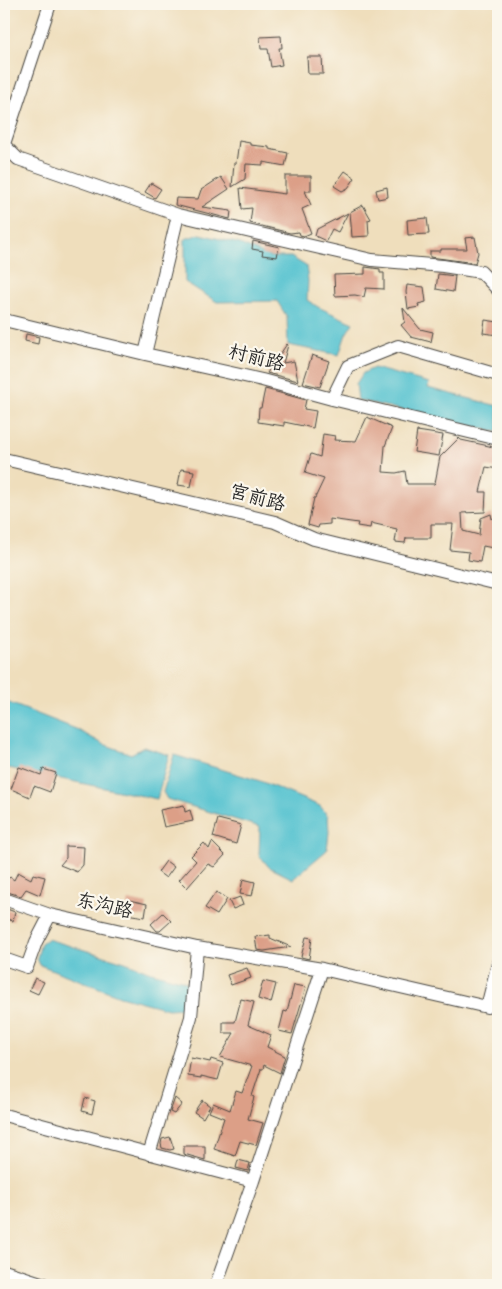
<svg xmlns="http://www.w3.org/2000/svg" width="502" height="1289" viewBox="0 0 502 1289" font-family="Dekko,'LXGW WenKai TC',sans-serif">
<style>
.water{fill:#57c3d0;stroke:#41777e}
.building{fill:#dc9f87}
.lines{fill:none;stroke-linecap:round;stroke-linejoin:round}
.minor-casing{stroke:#484641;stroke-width:14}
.minor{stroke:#fff;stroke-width:12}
.labels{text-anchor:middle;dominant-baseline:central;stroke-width:4.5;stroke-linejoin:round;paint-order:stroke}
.street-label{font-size:19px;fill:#2b2b2b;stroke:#fbf7ec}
</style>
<rect width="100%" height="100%" fill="#fbf7ec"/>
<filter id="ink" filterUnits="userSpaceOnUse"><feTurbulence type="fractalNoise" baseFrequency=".02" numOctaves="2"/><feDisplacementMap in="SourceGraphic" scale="10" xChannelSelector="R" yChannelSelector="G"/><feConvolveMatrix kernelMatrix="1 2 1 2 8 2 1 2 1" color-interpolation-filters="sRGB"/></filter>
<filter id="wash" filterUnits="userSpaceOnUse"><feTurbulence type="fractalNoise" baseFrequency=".0096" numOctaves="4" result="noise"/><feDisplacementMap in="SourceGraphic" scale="20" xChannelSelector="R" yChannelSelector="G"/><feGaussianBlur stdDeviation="1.12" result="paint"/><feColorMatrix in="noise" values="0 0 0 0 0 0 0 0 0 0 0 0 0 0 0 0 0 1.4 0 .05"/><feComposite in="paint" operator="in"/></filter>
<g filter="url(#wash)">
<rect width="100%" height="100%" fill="#efdebc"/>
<path class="water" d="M200,234L240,244L270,257H291L306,266L308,281L307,300L318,307L353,323L346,334L339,355L288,345L287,317L277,301L217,302L185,282V239Z
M374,368L429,383L428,388L498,406V432L358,400L356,384L363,373Z
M4,701L76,729L103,744L131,754L144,747L169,755L157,799L4,767Z
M174,755L260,781L320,806L328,816L329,832L327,850L293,879L269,867L259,855L260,827L167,799L163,792Z
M47,939L125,962L148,971L184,981L188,984L184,1008L168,1009L120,996L40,965L37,958L41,943Z"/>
<g id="blocks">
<path class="building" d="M281,36L282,48H279L282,65L271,67L268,49H261L260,37Z
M307,57H322L323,74H308Z
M239,141L250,143V145L269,147V149L288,153L285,166L263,162V165L246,164L245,179L232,187L234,163H236Z
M345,171L355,178L348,188L342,191L334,186Z
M285,176H311V191H305L311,205L302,209L311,233L304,236L300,235L299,232L290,233L250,223L252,208L242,209L240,188L285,194Z
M221,177L229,189L202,207L231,211L230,219L175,205L176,198L198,199L201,190Z
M151,183L161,189L155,198L145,192Z
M387,187L388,197L378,199L376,190Z
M363,205L371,219L368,220L369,236L352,237L350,212Z
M348,213L338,232L332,229L326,241L315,236L317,229Z
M427,218L429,234L408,235L407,220Z
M475,237L478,253L475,263L430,257V251H441V249H467L465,238Z
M253,241L279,247L277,257L262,255L263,251L252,249Z
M365,267L380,269V273H384V289L366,288L364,297L355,295L335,296L334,275L365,274Z
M438,274L455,276L453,292L436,289Z
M407,285L424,287L426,302L418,304L419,307L408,309L406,292Z
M403,308L420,329L433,332L431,342L411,337L401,325L405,322Z
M485,320L498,322V335L483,333Z
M26,334L39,337L38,344L25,341Z
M287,344L288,345L283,363L294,361L298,381L267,373Z
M312,355L329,361L320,387L303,383Z
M265,389L306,400L304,409L316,411L313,428L284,422V426L258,422L259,408H261Z
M367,417L392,428L385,446L383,472L396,473L405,471L407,484H434L435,483L440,457L459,438L461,440L489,446L498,449V469L486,467L480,492H486L485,512L462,513L463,531L479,535L481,518L491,514L492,519L496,517L498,524V549L483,546L480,562L468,560L469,552L450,550L453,524H431V538H406L405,543L395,542L397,529L371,523L370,528L357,526L358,523L330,519V524L319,525L318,528L308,525L314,498H315L324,479L305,473L311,454L320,457L323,434L335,436L334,440L356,441Z
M417,431L443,435L439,456L414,452Z
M181,469L194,471L191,487L178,485Z
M19,767L41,775L43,769L56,773L50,792L34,786L30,797L11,789Z
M184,805L185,812L190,810L193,821L164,827L160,810Z
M218,819L241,825L236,844L213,837Z
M212,842L225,855L214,867L208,864L187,888L179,880L196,861L191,856L204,843L209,849Z
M66,846L84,847L83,865L77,872L60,865L66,858Z
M166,861L174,867L166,878L158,872Z
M18,872L31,879L33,874L45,877L40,895L26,889L21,896L4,891V883L10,877L14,880Z
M243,879L255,882L252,896L240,894Z
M216,892L227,899L217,915L205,908Z
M240,897L243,905L233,909L229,901Z
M129,900L147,904L145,917L126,914Z
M4,908L15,912L13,921L4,918Z
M163,913L171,921L160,931H157L151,924Z
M270,935V938L291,947L264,951L257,950L255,937Z
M306,937L312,938L309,959L301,957Z
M247,968L251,978L231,985L227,975Z
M35,978L44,982L38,994L29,990Z
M263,981L276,984L271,1003L258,999Z
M294,985L306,987L292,1034L279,1031L284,1011L287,1012Z
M241,999L254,1002L248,1025L271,1035L267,1047L285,1056L280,1073L264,1065L263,1069H261L252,1096L254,1097L248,1119L263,1123L256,1145L240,1141L235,1156L214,1149L224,1118L209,1112L213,1103L230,1110L236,1091L242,1093L252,1066L220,1057L234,1033H223V1022H235Z
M191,1058L210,1062L211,1059L223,1063L218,1080L201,1076V1078L188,1076Z
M85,1098L95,1101L92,1114L82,1111Z
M175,1098L182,1104L174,1114L170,1112Z
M202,1100L210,1106L203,1118L194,1112Z
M170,1137L174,1149L170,1150L162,1148L161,1144L162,1139Z
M184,1146H205V1160L184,1154Z
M238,1160L250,1163L248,1171L236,1168Z"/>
</g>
</g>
<g filter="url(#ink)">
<use href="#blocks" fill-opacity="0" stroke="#484641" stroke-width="1"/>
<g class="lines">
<defs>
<path id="minor" d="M4,144L50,4
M4,145L18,159L178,215L145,354
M178,215L372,260L443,266L481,272L498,290
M4,320L145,354L262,380L332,399L498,439
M332,399L348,366L398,346L498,375
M4,459L275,522L314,539L498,584
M4,899L50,915L197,948L322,969L253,1181L4,1115
M4,959L27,967L36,942L50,915
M322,969L487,1007L498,963
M149,1154L191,1017L197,948
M4,1271L47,1285
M216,1285L253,1181"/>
</defs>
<use href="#minor" class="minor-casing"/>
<use href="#minor" class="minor"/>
</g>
</g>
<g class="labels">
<g class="street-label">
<text transform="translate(256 360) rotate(14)">村前路</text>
<text transform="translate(257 500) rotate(15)">宫前路</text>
<text transform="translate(104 908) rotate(13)">东沟路</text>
</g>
</g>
<rect width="502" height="1289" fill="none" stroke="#fbf7ec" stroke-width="20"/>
</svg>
